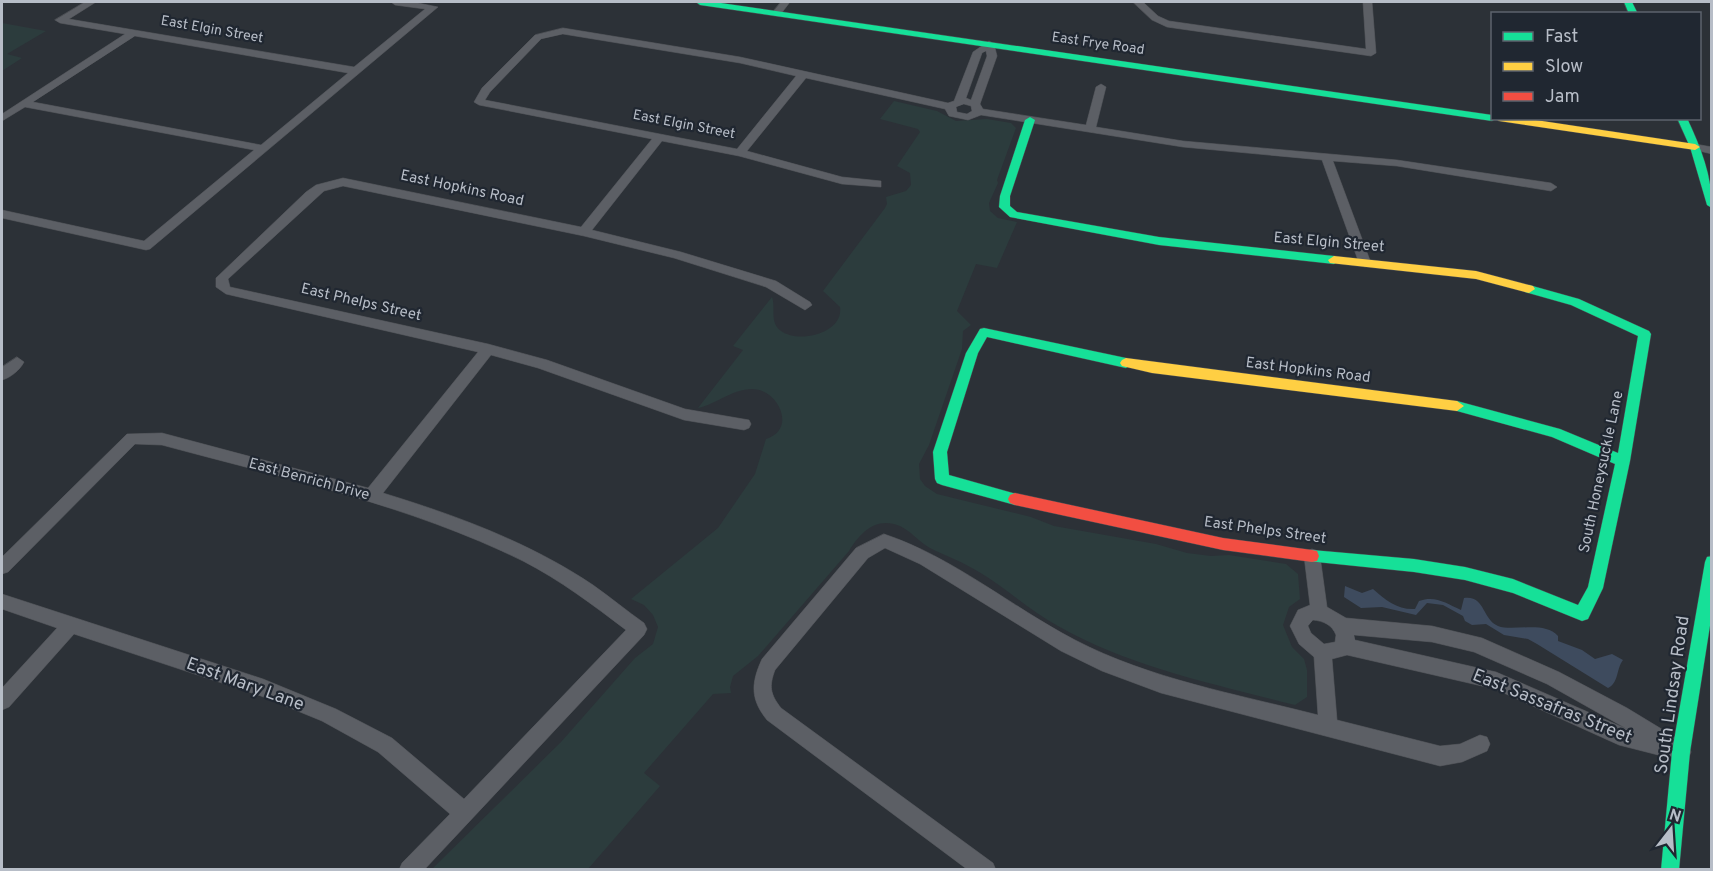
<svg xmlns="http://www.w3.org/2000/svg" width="1713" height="871" viewBox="0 0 1713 871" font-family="Overpass,sans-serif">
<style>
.green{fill:#2c3c3d}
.water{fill:#3e4b5e}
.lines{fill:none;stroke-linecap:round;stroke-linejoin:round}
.street-casing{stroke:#4a4d52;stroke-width:1}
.fast-casing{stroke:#4a4d52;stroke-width:1}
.slow-casing{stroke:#4a4d52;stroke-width:1}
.jam-casing{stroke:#4a4d52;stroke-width:1}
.street{fill:#5c5f65;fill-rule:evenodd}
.fast{fill:#16e098;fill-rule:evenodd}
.slow{fill:#ffcf43;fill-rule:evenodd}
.jam{fill:#f24e42;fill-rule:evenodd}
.labels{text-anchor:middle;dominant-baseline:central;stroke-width:4.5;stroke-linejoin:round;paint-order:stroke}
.far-street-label{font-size:14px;fill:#b7bdc7;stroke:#202731}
.street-label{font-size:15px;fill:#b7bdc7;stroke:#202731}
.near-street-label{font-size:18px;fill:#b7bdc7;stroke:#202731}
</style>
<rect width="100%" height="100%" fill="#2c3137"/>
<path class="green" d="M2,23L46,31L7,54L22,58L2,71Z
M894,101L937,111L956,121L987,119L1011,123L1016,128L997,180L998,183L989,203L990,211L998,218L1017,222L997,268L976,264L957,311L971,325L963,331L962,349L929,445L919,464L920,479L925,486L937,494L1031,517L1054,526L1156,544L1187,553L1211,556L1229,555L1286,564L1298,574L1300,599L1289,607L1283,625L1292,647L1304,659L1307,670V697L1295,705C1214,684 1130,667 1058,626C1029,610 1006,588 979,572C963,562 946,556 930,548C919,542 911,531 900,526C876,516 860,533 849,551L758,656L733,676L730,687L731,693L713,694L644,773L660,786L588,869H432L561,742L635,658L653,644L658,627L653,615L644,605L631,599L718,528L755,474L766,439C797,430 779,389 752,389C732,389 717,404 698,408L743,350L733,346L772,297C776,308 769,322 781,331C799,344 844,333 840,307L823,291L885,208L887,204L886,197L906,191L911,185L910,173L897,166L920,132L918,129L880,119Z"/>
<path class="water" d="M1345,586L1362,593L1373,589C1385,600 1398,610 1415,609L1419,601C1435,595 1446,603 1461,610L1464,598C1485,595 1482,619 1498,626C1513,632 1544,620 1558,636V641L1582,650L1595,659L1612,654L1623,660C1616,669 1619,683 1608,688L1537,644L1528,639L1504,635L1486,624L1472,625L1465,621L1463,616L1443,605L1427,603L1416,615L1382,607L1361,608L1344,597Z"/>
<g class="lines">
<defs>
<path id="street" d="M85,2H96L69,19L354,67L425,9L395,5L391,2H413L438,7L150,249L146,250L2,218V210L144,241L254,150L25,107L2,121V114L125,34L60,23L55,20ZM135,36L348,73L261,145L33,102Z
M781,2H790L780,15H774L772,13Z
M1133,2H1143L1158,16L1169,21L1366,49L1363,2H1372L1376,53L1371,56L1167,27L1152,20Z
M563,28L740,57L948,103L954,101L973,52L989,41L994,44L997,56L980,104L983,109L1086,125L1096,87L1101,84L1106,87L1096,127L1183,141L1397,160L1551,183L1557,187L1551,191L1397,166L1333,161L1371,263L1365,267L1359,263L1322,160L1183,147L981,115L968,120L949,116L945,109L806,78L747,151L842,177L881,181V187L842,184L739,156L662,141L592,230L681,252L776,281L810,302L812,305L805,310L766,287L674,258L584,236L343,186L324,191L228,279L230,287L488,344L547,360L685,409L749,420L751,424L749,428L744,430L684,420L538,368L491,355L383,493C455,515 529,542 593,585C610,597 627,611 644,623L647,629L644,635L424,870H399L402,863L450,814L378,752L322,721L261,696L74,634L9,707L2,710V688L57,628L2,609V594L263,679L336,709L392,738L464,799L626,630C593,605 560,580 523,561C409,505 284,478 162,445L135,444L8,572L2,574V557L127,434L162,433L368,488L478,352L226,294L216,287V278L306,192L316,185L343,178L581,227L652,139L479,105L474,102L482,88L535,35ZM563,34L740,63L796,76L737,149L485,100L490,92L541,39ZM986,51L987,56L971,100L966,98L982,53ZM964,104L971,106L972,111L967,114L957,112L956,107Z
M1695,144L1712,147V154L1691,149V145Z
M17,357L24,362C20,370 10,378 2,380V367Z
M884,534C953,557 1010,606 1075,640C1150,679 1236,694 1318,715L1314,657L1299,644L1290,626L1298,610L1310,605L1304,556L1306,551L1312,549L1318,551L1320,556L1327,607L1346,618L1432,626L1482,638L1559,672L1627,708L1688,745L1691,752L1688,759L1681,761L1670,756L1666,757L1619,745L1495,689L1347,655L1332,659L1337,720L1440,746L1460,744L1480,735L1487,737L1490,744L1487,751L1462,762L1440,766L1161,693L1102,671L1061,651L920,564L885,548L868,558L775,670C769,686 770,694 781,708L993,863L996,870H968L767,720C750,699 751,683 762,659L856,548ZM1313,620C1324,621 1332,625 1336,635L1335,642L1324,644L1311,633L1308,626ZM1354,635L1432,642L1474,652L1547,684L1627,729L1496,672L1355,640Z"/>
<path id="fast" d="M696,2H714L1492,115V118H1497L1492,121L700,5Z
M1624,2H1632L1638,14H1629Z
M1030,117L1035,120L1010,196V206L1017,212L1159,237L1334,256L1340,260L1334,264L1159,245L1010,217L999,207L1000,196L1025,120Z
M1677,118H1687C1701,148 1712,176 1712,208L1707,205L1690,147Z
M1529,285L1579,299L1649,331L1651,334L1630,461L1603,588L1588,619L1582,621L1513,593L1465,580L1414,572L1307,561L1305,556L1307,551L1312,550L1414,559L1465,567L1513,579L1578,605L1588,587L1615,464L1552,437L1457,411L1450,406L1457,401L1560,429L1618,453L1638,336L1571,305L1525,292L1523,289Z
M984,328L1126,358L1132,363L1126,368L987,337L978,353L947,452L949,475L1020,495L1022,499L1020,503L1015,505L942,485L937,483L935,479L933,452L966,353L980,329Z
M1712,556V613L1690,752L1679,870H1661L1672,752L1705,562L1707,557Z"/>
<path id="slow" d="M1494,118H1522L1695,144L1700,147L1695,150L1499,121Z
M1334,256L1476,271L1533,286L1535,289L1529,293L1476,279L1330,263L1328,260Z
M1126,358L1457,401L1464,406L1457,411L1152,373L1122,366L1120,363L1122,360Z"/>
<path id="jam" d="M1015,493L1223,538L1312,550L1317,551L1319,556L1317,561L1312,562L1223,550L1015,505L1010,503L1008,499L1010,495Z"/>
</defs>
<use href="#street" class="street-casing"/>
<use href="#fast" class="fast-casing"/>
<use href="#slow" class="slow-casing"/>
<use href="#jam" class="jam-casing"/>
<use href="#street" class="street"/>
<use href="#fast" class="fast"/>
<use href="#slow" class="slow"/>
<use href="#jam" class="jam"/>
</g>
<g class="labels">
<g class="far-street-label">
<text transform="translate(212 30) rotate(10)">East Elgin Street</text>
<text transform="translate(1098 44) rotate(8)">East Frye Road</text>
<text transform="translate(684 125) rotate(11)">East Elgin Street</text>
</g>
<g class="street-label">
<text transform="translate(462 189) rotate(12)">East Hopkins Road</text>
<text transform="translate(1329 243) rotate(5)">East Elgin Street</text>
<text transform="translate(361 303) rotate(13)">East Phelps Street</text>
<text transform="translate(1308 371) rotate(7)">East Hopkins Road</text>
<text transform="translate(1602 472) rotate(-78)">South Honeysuckle Lane</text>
<text transform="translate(309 480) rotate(15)">East Benrich Drive</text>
<text transform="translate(1265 531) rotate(8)">East Phelps Street</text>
</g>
<g class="near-street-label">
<text transform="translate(245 685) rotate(20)">East Mary Lane</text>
<text transform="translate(1673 695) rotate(-82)">South Lindsay Road</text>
<text transform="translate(1552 707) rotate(22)">East Sassafras Street</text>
</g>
</g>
<rect width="1713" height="871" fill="none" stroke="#b7bdc7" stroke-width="6"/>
<rect x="1491" y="12" width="210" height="108" fill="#202731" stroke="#5c636d" stroke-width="1.5"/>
<rect x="1503" y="32" width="30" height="9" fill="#16e098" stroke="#5c636d" stroke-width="1.5"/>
<text x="1545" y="42" font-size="18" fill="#b7bdc7">Fast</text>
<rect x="1503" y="62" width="30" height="9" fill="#ffcf43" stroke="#5c636d" stroke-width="1.5"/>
<text x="1545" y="72" font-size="18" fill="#b7bdc7">Slow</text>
<rect x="1503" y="92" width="30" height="9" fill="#f24e42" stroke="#5c636d" stroke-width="1.5"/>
<text x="1545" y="102" font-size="18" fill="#b7bdc7">Jam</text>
<g transform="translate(1671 829) rotate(17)" stroke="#202731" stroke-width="4.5" paint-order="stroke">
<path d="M0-4.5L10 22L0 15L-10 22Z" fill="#b7bdc7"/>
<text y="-9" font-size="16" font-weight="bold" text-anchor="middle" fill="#b7bdc7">N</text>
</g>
</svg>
